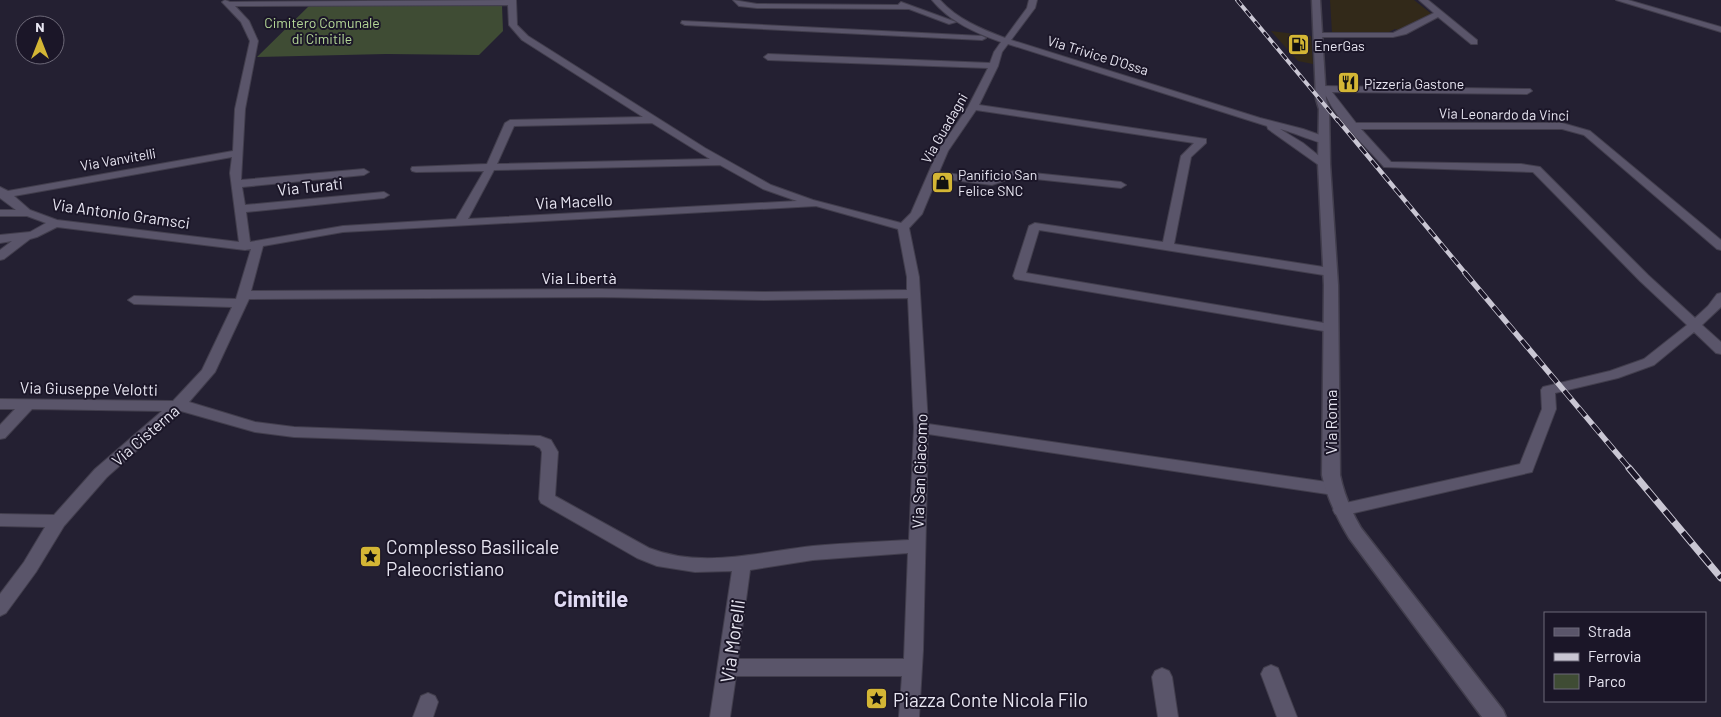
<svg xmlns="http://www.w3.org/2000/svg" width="1721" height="717" viewBox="0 0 1721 717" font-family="Barlow,sans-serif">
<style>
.commercial{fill:#322919}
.green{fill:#3f4c34}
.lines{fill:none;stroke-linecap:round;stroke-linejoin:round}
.street-casing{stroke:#423e4d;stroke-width:2}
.secondary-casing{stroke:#423e4d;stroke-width:3}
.street{fill:#5a556a;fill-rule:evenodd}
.secondary{fill:#5a556a;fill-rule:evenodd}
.rail-far3-casing{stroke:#c9c6d3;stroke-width:4}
.rail-far2-casing{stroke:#c9c6d3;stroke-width:4.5}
.rail-far1-casing{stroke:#c9c6d3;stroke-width:5.5}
.rail-casing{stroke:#c9c6d3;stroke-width:7}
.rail-far3{stroke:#1b1628;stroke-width:2.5;stroke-dasharray:7;stroke-linecap:butt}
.rail-far2{stroke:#1b1628;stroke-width:3;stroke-dasharray:9;stroke-linecap:butt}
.rail-far1{stroke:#1b1628;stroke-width:4;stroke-dasharray:11;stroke-linecap:butt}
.rail{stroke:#1b1628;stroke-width:5;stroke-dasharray:14;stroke-linecap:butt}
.labels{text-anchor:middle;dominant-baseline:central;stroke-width:4;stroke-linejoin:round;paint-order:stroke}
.far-park-label{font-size:14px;fill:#b5d897;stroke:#1b1628}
.far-poi-label{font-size:14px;fill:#e7e5f1;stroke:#1b1628;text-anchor:start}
.far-street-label{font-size:14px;fill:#e7e5f1;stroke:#1b1628}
.street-label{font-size:16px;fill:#e7e5f1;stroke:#1b1628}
.near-poi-label{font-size:19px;fill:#e7e5f1;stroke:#1b1628;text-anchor:start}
.near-street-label{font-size:19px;fill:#e7e5f1;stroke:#1b1628}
.near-quarter-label{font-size:22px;font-weight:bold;fill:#e0daf3;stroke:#1b1628}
</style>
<rect width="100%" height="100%" fill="#242032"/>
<path class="commercial" d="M1330,0H1414L1433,15L1401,31L1395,29L1385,34L1332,33Z
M1271,31L1311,36L1313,64L1298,61Z"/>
<path class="green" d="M311,4L502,5L503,31L479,55L386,54L257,57Z"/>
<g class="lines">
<defs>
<path id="street" d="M225,0L230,2L516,0L517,25L528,36L705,148L771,185L813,200L901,223L911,213L938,151L968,107L988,68L768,60L764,57L768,54L990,63L994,52L1001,42C976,33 950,22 932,0H940C957,19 981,29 1005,38L1027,8L1029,0H1037L1035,8L1011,40L1260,118L1303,129L1320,135L1329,142L1328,144C1322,145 1290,131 1280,129L1303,143L1329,164L1328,166H1320L1268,129L1267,126L1008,44L1002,52L998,66L979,105L1206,139V143L1191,157L1174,244L1330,268L1336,272L1330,276L1039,230L1026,273L1330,324L1337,328L1330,332L1015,279L1013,276L1029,226L1035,223L1163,242L1181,156L1194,143L976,110L948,151L939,172L991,179L1014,171L1121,182L1126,185L1121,188L1015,177L992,185L937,178L922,214L909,228L919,277L928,424L1334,483L1340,485L1342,489L1340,493L1334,495L928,434L923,650L919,717H899L902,676H736L730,717H710L732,571L695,572L657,566L637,558L541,503L539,499L542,452L540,448L534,445L294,437L255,432L181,411L107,477L64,526L36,572L6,613L0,616V594L24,562L45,527L0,526V514L54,515L95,469L162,411L32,409L5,438L0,439V425L15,409H0V399L173,401L202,370L232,307L134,304L128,300L134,296L236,299L251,249L245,250L57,227L37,237L30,239L4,259L0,260V250L12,241L0,243V235L30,232L46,223L27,216H0V210H16L0,198V187L8,191L233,151L235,109L250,41L241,22L222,2ZM508,5L509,25L522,40L643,117L510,120L505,123L487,164L412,167L411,169L412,171L416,172L484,171L456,219L343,226L250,242L246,212L384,198L389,195L384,192L245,205L242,187L364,175L369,172L364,169L241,180L245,109L258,41L249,21L235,6ZM652,123L710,159L497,164L514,126ZM232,157L230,173L239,242L57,220L30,210L14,196ZM720,165L763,189L797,201L468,219L494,170ZM816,206L898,229L907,277V290L764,292L601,289L251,291L263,246L343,232ZM601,297L764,300L908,298L914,428L909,540C877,542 845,543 813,546C759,552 702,569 649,548L555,496L558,452L551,440L540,436L294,427L255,422L189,402L215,372L249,299ZM908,553L904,659H738L750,570L813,560Z
M733,0L757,4L898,5L901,2L956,22L949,24L909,9L757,8L739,6Z
M1419,0H1428L1477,40V44H1471L1438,17L1406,34L1393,37H1318L1314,35L1318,33H1393L1434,13Z
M1616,0H1628L1721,27V32Z
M682,21L982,36L986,38L982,40L685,25L681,23Z
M1322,86L1530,89L1532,91L1527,94L1332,92L1356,123H1562L1590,131L1721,240V250L1717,249L1584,135L1562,129H1361L1391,162L1521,164L1540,167L1648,275L1695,318L1708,306L1717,294L1721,293V307L1702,325L1721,342V354L1716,353L1694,332L1654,365L1618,378L1555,393L1556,409L1532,472L1341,516L1335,514L1333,510L1335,506L1341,504L1520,464L1542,409L1541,390L1543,387L1610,371L1644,359L1687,325L1640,281L1533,172L1384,167C1365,145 1339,123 1326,96L1319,94L1317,89Z
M1271,665L1278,668L1297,717H1277L1261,674L1264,668Z
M1162,668L1169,671L1172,677L1178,717H1158L1152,677L1155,671Z
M428,693L435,696L438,702L433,717H413L421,696Z"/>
<path id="secondary" d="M1312,0H1320L1326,99L1329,109L1330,164L1338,285L1340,475C1344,494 1351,511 1361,528L1503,710L1506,717H1482L1349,538C1337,518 1327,498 1322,475L1324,285L1318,164L1319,109L1316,99Z"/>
</defs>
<use href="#street" class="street-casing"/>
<use href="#secondary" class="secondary-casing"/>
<use href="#street" class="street"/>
<use href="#secondary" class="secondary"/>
<defs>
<path id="rail-far3" d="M1237,0L1338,121"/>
<path id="rail-far2" d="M1337,119L1466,274"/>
<path id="rail-far1" d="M1465,273L1630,469"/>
<path id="rail" d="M1629,468L1721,578"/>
</defs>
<use href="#rail-far3" class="rail-far3-casing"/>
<use href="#rail-far2" class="rail-far2-casing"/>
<use href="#rail-far1" class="rail-far1-casing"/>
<use href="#rail" class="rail-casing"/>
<use href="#rail-far3" class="rail-far3"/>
<use href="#rail-far2" class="rail-far2"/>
<use href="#rail-far1" class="rail-far1"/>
<use href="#rail" class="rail"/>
</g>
<defs>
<symbol id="fuel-square" viewBox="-11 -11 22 22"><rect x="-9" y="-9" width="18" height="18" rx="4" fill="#d4b635" stroke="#1b1628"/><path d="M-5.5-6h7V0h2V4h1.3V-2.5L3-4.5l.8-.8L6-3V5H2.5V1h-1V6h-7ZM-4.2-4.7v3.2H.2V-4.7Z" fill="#111"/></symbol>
<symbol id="restaurant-square" viewBox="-11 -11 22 22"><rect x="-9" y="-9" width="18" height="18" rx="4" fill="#d4b635" stroke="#1b1628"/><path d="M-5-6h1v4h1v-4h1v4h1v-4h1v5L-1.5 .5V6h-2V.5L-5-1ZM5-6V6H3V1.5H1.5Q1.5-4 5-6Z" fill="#111"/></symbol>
<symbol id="shop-square" viewBox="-11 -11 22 22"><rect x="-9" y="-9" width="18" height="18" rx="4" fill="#d4b635" stroke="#1b1628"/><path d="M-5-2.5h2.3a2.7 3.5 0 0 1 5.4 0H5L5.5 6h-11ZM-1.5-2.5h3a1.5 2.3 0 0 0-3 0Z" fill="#111"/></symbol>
<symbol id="sight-square" viewBox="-11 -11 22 22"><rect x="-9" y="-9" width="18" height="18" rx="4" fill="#d4b635" stroke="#1b1628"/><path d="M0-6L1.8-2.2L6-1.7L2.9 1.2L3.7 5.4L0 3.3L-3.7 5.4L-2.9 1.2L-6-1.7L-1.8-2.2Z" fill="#111"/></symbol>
</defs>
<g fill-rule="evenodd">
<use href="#fuel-square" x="1286" y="32" width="25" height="25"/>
<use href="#restaurant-square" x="1336" y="70" width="25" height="25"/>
<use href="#shop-square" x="930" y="170" width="25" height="25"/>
<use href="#sight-square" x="358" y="544" width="25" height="25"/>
<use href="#sight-square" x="864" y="686" width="25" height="25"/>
</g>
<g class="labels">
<g class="far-park-label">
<text x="322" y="22">Cimitero Comunale<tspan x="322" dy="16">di Cimitile</tspan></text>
</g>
<g class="far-poi-label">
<text x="1314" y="45">EnerGas</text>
<text x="1364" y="83">Pizzeria Gastone</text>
<text x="958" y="174">Panificio San<tspan x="958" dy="16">Felice SNC</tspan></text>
</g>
<g class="far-street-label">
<text transform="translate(1098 55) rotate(17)">Via Trivice D'Ossa</text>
<text transform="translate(1504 114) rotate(1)">Via Leonardo da Vinci</text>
<text transform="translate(944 128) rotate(-60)">Via Guadagni</text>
<text transform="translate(118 159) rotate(-10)">Via Vanvitelli</text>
</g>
<g class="street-label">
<text transform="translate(310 186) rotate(-6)">Via Turati</text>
<text transform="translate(574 201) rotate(-3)">Via Macello</text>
<text transform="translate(121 213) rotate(8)">Via Antonio Gramsci</text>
<text x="579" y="277">Via Libertà</text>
<text transform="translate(89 388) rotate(1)">Via Giuseppe Velotti</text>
<text transform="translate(1330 422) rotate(-90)">Via Roma</text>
<text transform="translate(145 435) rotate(-41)">Via Cisterna</text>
<text transform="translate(919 471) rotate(-88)">Via San Giacomo</text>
</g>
<g class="near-poi-label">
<text x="386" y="546">Complesso Basilicale<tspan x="386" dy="22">Paleocristiano</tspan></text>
<text x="893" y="699">Piazza Conte Nicola Filo</text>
</g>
<g class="near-street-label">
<text transform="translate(732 641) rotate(-82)">Via Morelli</text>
</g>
<g class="near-quarter-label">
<text x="591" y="598">Cimitile</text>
</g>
</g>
<rect x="1544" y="612" width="162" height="90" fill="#1b1628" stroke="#6d6978"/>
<rect x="1554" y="628" width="25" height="8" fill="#5a556a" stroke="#6d6978"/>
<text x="1588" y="637" font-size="15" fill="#e7e5f1">Strada</text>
<rect x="1554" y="653" width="25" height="8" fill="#c9c6d3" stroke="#6d6978"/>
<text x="1588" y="662" font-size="15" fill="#e7e5f1">Ferrovia</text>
<rect x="1554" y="674" width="25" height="15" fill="#3f4c34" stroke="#6d6978"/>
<text x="1588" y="687" font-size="15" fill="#e7e5f1">Parco</text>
<g transform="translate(40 40)"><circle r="24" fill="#1b1628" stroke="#6d6978"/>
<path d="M0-4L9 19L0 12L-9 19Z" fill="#d4b635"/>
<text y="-8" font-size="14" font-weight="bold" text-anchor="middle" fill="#e7e5f1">N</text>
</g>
</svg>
